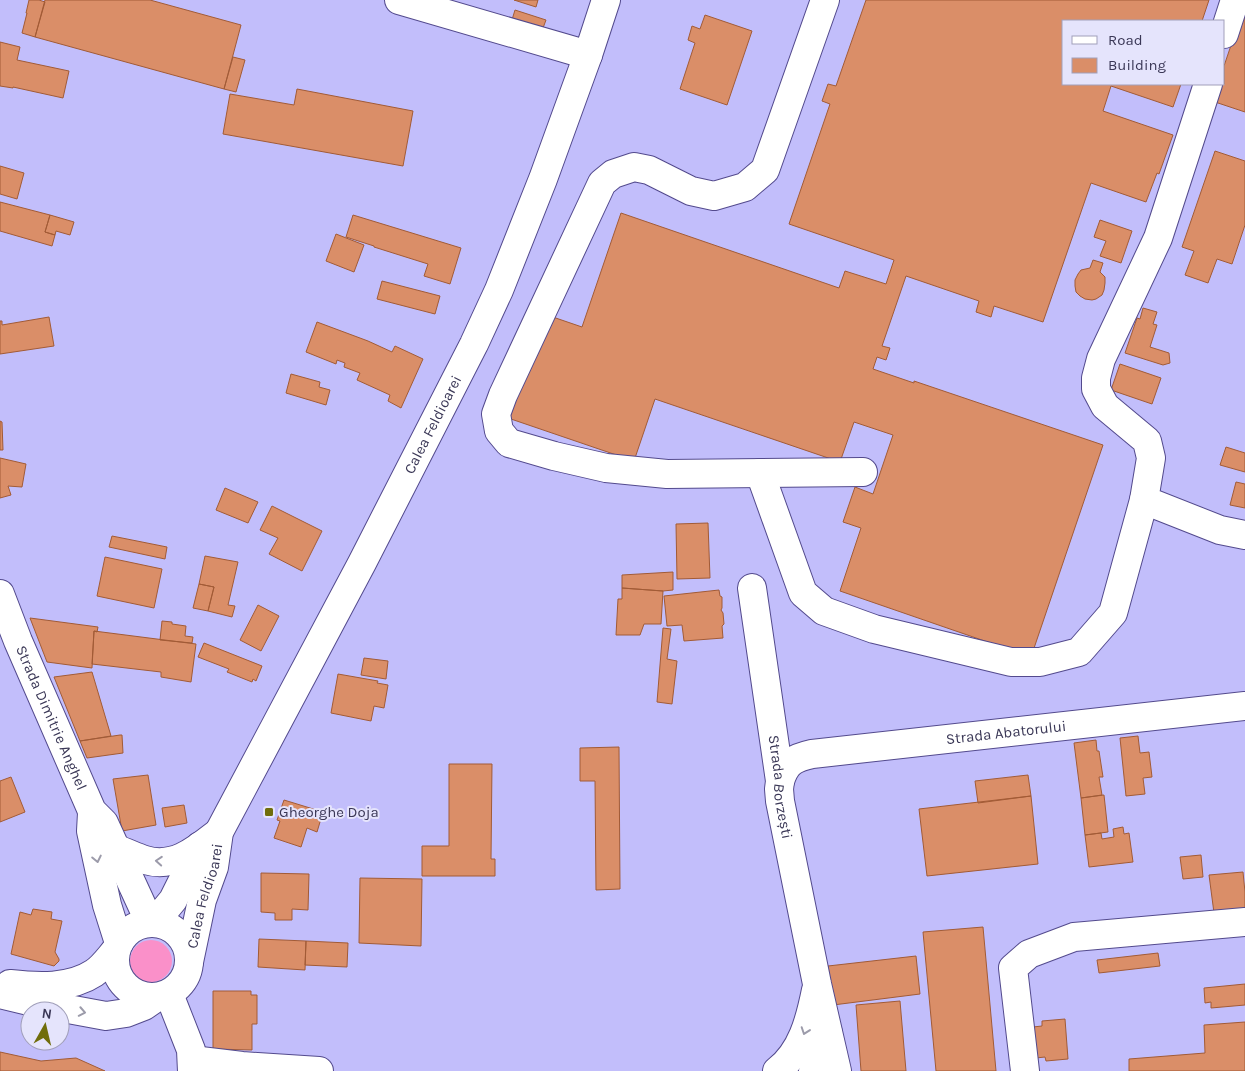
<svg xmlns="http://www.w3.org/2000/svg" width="1245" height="1071" viewBox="0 0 1245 1071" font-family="Karla,sans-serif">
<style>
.green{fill:#fa90c9}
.building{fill:#da8e68;stroke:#a25b36}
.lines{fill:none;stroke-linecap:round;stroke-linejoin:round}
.minor-casing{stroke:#534a8d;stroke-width:30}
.major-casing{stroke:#534a8d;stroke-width:30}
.minor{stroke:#fff;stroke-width:28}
.major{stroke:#fff;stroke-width:28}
.oneway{stroke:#9c9baa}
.poi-dot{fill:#706d0b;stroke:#e5e4fc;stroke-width:2}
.labels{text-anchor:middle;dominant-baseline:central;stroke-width:4;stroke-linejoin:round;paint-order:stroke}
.street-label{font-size:15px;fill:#3a3756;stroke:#e5e4fc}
.poi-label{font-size:15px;fill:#3a3756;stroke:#e5e4fc;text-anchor:start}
</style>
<rect width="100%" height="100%" fill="#c2befb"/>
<path class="green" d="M130 961a21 21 0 1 1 42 0a21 21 0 1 1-42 0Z"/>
<path class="building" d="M29,0H39L45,2L35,37L22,33L27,13H26Z
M45,0H150L241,25L224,89L35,37Z
M514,0H538L536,7Z
M866,0H1209L1202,21H1064V84H1181L1173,107L1111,86L1103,111L1173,135L1159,174L1157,173L1146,202L1091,183L1043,322L994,306L991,317L976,312L979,301L906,276L882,346L890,348L886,360L877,357L873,369L914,383V381L1103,445L1031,657L840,591L861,528L843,522L855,487L873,494L893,435L854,422L840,462L655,399L634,461L508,418L544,314L582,327L621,213L839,288L845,271L886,284L894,260L789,224L830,104L822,101L828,84L836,86Z
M1245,4V112L1212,101L1218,84H1224V66Z
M515,10L546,20L540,36L511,23Z
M705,15L752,31L727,105L680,89L695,43L688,40L692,26L700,29Z
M0,42L20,47L17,60L69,71L63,98L13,87V88L0,86Z
M233,57L245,60L236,92L224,89Z
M297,89L413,111L403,166L223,134L230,94L294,105Z
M1215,151L1245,161V225L1232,264L1217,259L1208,283L1185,275L1194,251L1182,247Z
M0,166L24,173L17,199L0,194Z
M0,202L50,215L45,232L55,235L52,246L0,231Z
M50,215L74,222L70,235L56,231L55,235L45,232Z
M353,215L461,248L450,284L424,276L428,264L374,247V246L346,237Z
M1100,220L1132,231L1121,263L1100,256L1106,241L1094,237Z
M336,234L364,245L354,272L326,261Z
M1093,260L1103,263L1100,272L1105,277V283L1104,290L1102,295L1096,299L1092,300L1085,299L1080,296L1076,292L1075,286V280L1078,274L1081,270L1090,268Z
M382,281L440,296L435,314L377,299Z
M1143,308L1157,312L1153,324L1157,325L1150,347L1169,353L1170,363L1163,365L1125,353L1137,318L1140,319Z
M49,317L54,346L0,354V321H2V325Z
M317,322L368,341L392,352L395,346L423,359L401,408L388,401L390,395L357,380L360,373L344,367L345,363L337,360L336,364L306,352Z
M1120,364L1161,378L1152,404L1111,390Z
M291,374L320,382L319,387L330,390L326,405L286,393Z
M0,421L2,422L3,450H0Z
M1226,447L1245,453V472L1220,465Z
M0,458L26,464L22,487L8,486L11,495L0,498Z
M1236,482L1245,484V508L1230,505Z
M225,488L258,502L248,523L216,510Z
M272,506L322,531L302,571L269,554L278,538L260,530Z
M708,523L710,578L677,579L676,524Z
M112,536L167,547L165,559L109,547Z
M205,556L238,562L228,605L235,606L232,617L208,611L214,587L199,584Z
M105,557L162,569L154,608L97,596Z
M673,572V590L663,591L622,588V575Z
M199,584L214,587L208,611L193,608Z
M622,588L663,591L661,624H644L640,635H616L618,599H622Z
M719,590L720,596L722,597V608L721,610L723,613L724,624L722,626L723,638L684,641L682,625L667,626L664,596Z
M258,605L279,616L261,651L240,640Z
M30,618L98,627L97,632L94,631L92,668L47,662Z
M162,621L172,622V624L186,626L185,636L193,637L192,643L160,640Z
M663,628L671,629L667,659L677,661L672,704L657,702Z
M94,631L196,644L191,682L161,677V672L92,664Z
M204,643L262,666L256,681L253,679L252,682L227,672L229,669L198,657Z
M364,658L388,661L386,679L361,675Z
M92,672L111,736L80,741L54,677Z
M338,674L378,681L377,683L388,685L384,708L374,706L371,721L331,713Z
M120,735H122L123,753L87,758L80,741Z
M1138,736L1140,753L1149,752L1152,777L1143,778L1145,794L1126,796L1120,738Z
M1096,740L1097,751H1099L1103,777H1099L1102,795L1081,798L1074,743Z
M619,747L620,889L596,890L595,781H580V748Z
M449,764H492L491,859H495V876H422V846H449Z
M148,775L156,825L122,831L113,779Z
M1028,775L1031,796L978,803L975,781Z
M11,777L25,812L0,822V781Z
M1104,795L1108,832L1085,835L1081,798Z
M1031,796L1038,864L927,876L919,809Z
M284,800L323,812L317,832L307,828L301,847L274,838L280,821L277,820Z
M184,805L187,823L165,827L162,808Z
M1123,827L1124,834L1129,833L1133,862L1089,867L1085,835L1101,833L1102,839L1114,837L1113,829Z
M1201,855L1203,877L1183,879L1180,857Z
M1243,872L1245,892V909L1214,913L1209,875Z
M261,873L309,874L308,910L292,909V920H275V913L261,912Z
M360,878L422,879L421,946L359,943Z
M33,909L52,912L51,919L62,921L55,952L59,959V961L54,966L11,954L20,912L31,915Z
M983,927L996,1071H936L923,932Z
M259,939L306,941L305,970L258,967Z
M306,941L348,943L347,967L305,965Z
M1158,953L1160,966L1099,973L1097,960Z
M916,956L920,994L833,1005L828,966Z
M1245,984V1005L1211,1008V1002L1205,1003L1204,988Z
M213,991H251V995H257V1024H252V1050L213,1049Z
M900,1001L906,1071H861L856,1005Z
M1065,1019L1068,1059L1046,1061L1045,1057L1036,1058L1033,1027L1042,1026V1021Z
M1245,1022V1071H1129V1059L1205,1053L1204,1025Z
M0,1052L41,1061L76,1058L105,1071H0Z"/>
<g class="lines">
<defs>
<g id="minor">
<path d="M399,0L588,55"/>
<path d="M825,0L765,170L745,187L714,196L691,191L649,170L634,167L613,174L602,183L503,395L496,414L499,431L509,443L554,456L606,468L667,474L863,472"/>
<path d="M1224,34L1235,0"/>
<path d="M1208,84L1158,238L1101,359L1096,378V389L1105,406L1147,441L1151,458L1144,500L1220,530L1245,535"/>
<path d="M760,473L803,593L824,611L874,629L1011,662H1040L1079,652L1113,613L1144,500"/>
<path id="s1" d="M752,588L780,781L779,789L780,801L817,984L837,1071"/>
<path id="s2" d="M0,594L18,641L92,811L104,823L150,923"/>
<path id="s3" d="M780,781C786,762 794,758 812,754L1245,706"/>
<path d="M92,813L91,831L107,905L119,943"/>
<path d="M777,1071C802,1052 810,1020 816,990"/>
<path d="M813,1071C822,1057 826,1050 828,1033"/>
<path d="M1025,1071L1013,968L1029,954L1074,937L1245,922"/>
</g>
<g id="major">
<path d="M116,849C126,852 135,857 145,860C175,869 197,849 219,832"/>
<circle cx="152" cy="960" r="37"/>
<path d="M154,923L173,900L200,846"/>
<path id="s4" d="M189,962L202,900L214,867L219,832L362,563L474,344L499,290L543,179L588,55L606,0"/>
<path d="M10,984C37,987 70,989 94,973C103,967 109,958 116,950"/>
<path d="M0,994L41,1004L106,1016L126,1013L144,1006L157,997"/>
<path d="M169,994L191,1050L192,1071"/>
<path d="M192,1060L242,1066L319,1071"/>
</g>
</defs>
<use href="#minor" class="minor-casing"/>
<use href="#major" class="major-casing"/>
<use href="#minor" class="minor"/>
<use href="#major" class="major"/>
</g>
<defs><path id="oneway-chevron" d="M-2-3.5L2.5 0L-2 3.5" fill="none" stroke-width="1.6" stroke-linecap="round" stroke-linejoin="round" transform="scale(1.25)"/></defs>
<g class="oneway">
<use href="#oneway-chevron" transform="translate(97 859) rotate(78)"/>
<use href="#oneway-chevron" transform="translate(159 861) rotate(-176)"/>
<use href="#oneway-chevron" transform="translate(82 1012) rotate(11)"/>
<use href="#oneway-chevron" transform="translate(805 1031) rotate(109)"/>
</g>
<rect class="poi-dot" x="264" y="807" width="10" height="10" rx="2.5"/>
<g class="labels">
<g class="street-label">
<text stroke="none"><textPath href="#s4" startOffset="594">Calea Feldioarei</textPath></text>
<text stroke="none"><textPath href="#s2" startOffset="134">Strada Dimitrie Anghel</textPath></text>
<text stroke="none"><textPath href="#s3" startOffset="240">Strada Abatorului</textPath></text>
<text stroke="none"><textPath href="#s1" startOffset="201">Strada Borzești</textPath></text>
<text stroke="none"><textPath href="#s4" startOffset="68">Calea Feldioarei</textPath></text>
</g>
<g class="poi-label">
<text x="279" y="812">Gheorghe Doja</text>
</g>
</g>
<rect x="1062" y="20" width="162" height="65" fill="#e5e4fc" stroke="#a19fba"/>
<rect x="1072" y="36" width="25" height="8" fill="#ffffff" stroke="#a19fba"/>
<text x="1108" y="45" font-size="15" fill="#3a3756">Road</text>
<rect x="1072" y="58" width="25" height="15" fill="#da8e68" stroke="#a19fba"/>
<text x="1108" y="70" font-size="15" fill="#3a3756">Building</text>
<g transform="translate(45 1026) rotate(8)"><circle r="24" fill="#e5e4fc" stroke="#a19fba"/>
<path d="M0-4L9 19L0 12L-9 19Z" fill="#706d0b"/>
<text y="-8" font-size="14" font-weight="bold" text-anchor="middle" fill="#3a3756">N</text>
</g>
</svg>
